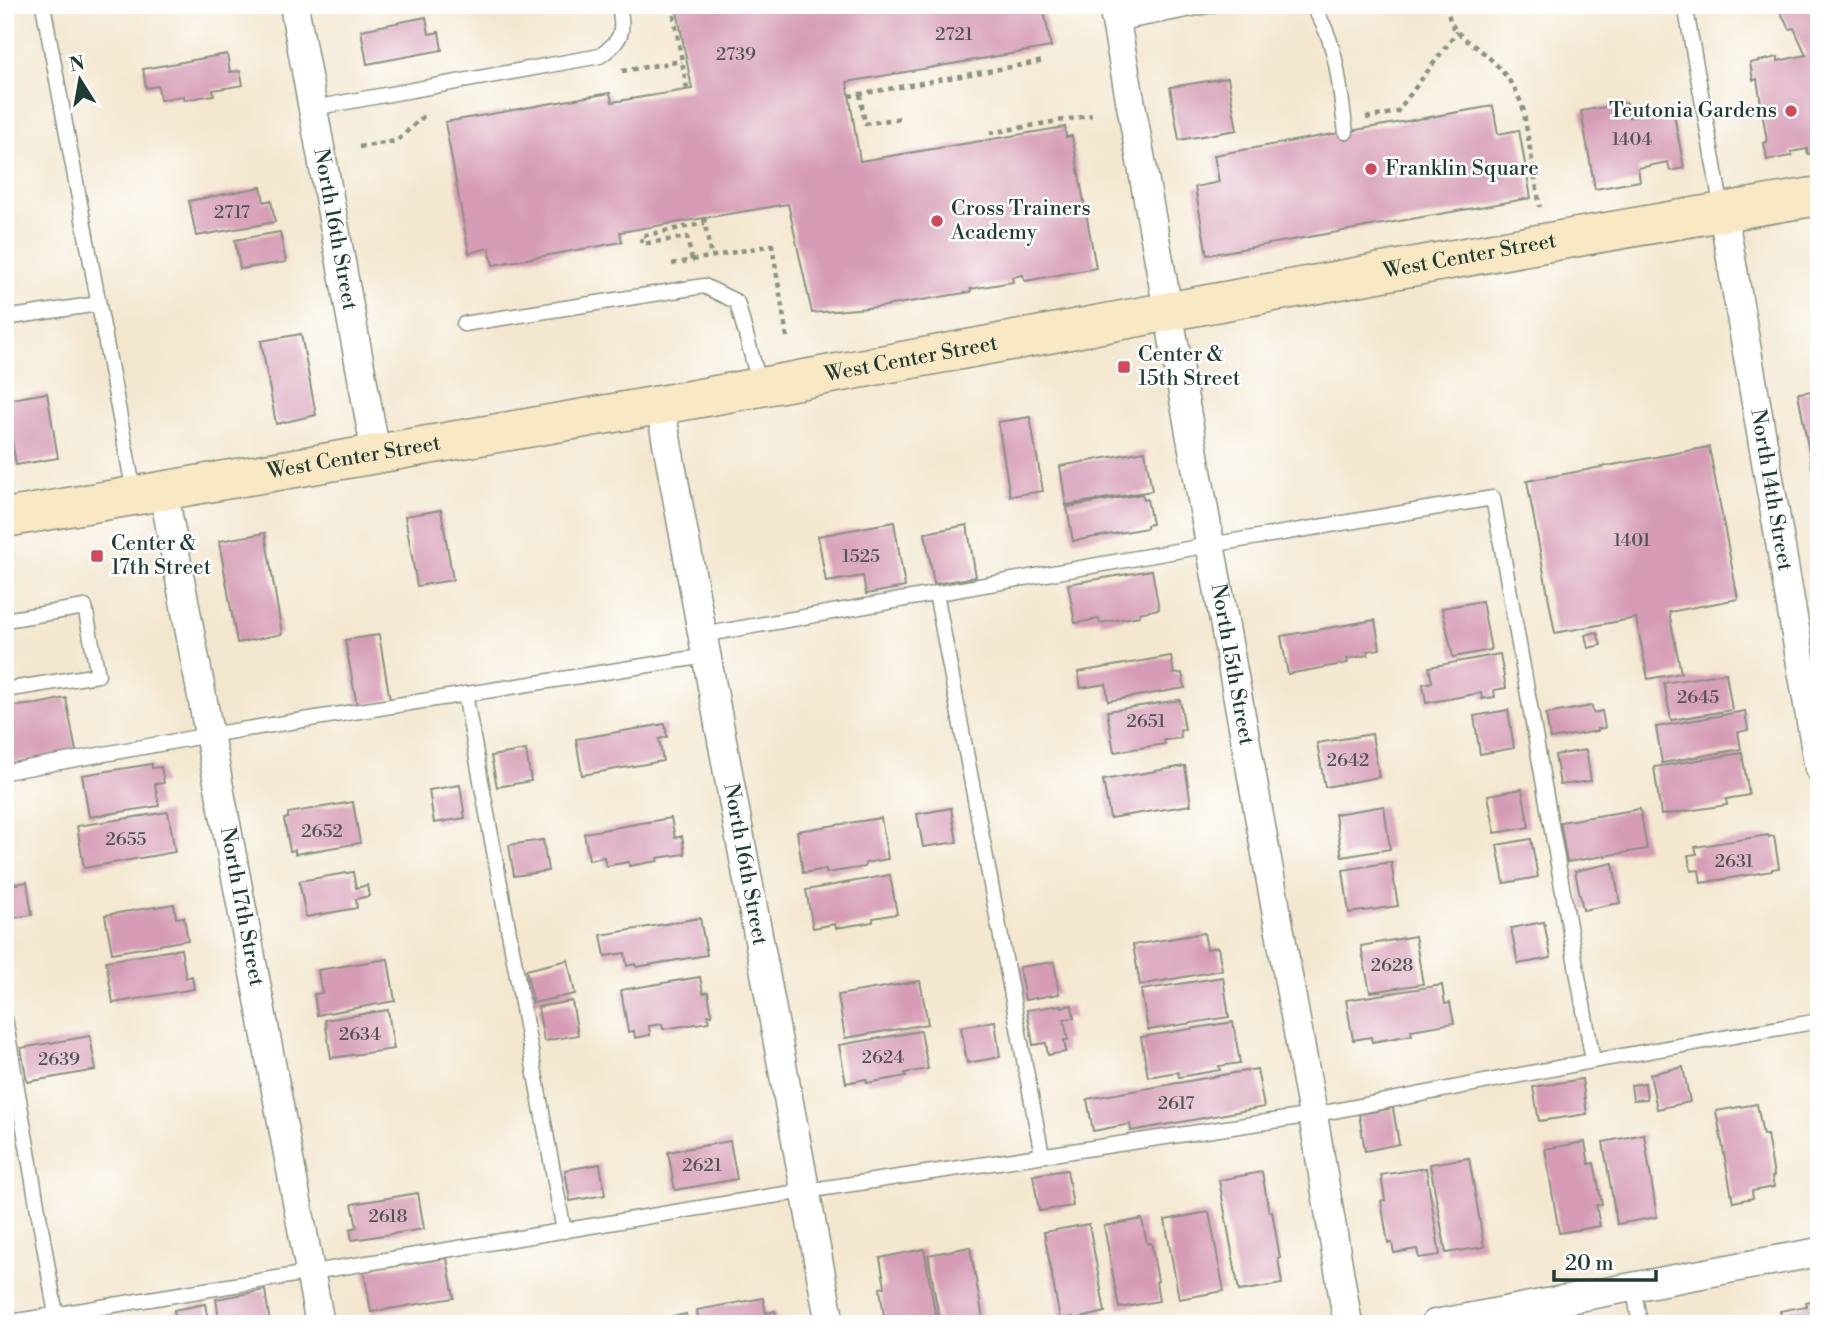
<svg xmlns="http://www.w3.org/2000/svg" width="1824" height="1329" viewBox="0 0 1824 1329" font-family="'Libre Bodoni',serif">
<style>
.building{fill:#d69cb5}
.lines{fill:none;stroke-linecap:round;stroke-linejoin:round}
.lane-casing{stroke:#899282;stroke-width:17}
.street-casing{stroke:#899282;stroke-width:31}
.secondary-casing{stroke:#899282;stroke-width:41}
.path{stroke:#899282;stroke-width:4.5;stroke-dasharray:5 5;stroke-linecap:butt}
.lane{stroke:#fff;stroke-width:14}
.street{stroke:#fff;stroke-width:28}
.secondary{stroke:#f8e8c3;stroke-width:38}
.poi-dot{fill:#d1495b;stroke:#fff;stroke-width:2.5}
.labels{text-anchor:middle;dominant-baseline:central;stroke-width:5;stroke-linejoin:round;paint-order:stroke}
.number-label{font-size:18px;fill:#4d5554}
.poi-label{font-size:21px;fill:#1f3d34;stroke:#fff;text-anchor:start}
.street-label{font-size:21px;fill:#1f3d34;stroke:#fff}
</style>
<rect width="100%" height="100%" fill="#fff"/>
<filter id="ink" filterUnits="userSpaceOnUse"><feTurbulence type="fractalNoise" baseFrequency=".0143" numOctaves="2"/><feDisplacementMap in="SourceGraphic" scale="14" xChannelSelector="R" yChannelSelector="G"/><feConvolveMatrix kernelMatrix="1 2 1 2 8 2 1 2 1" color-interpolation-filters="sRGB"/></filter>
<filter id="wash" filterUnits="userSpaceOnUse"><feTurbulence type="fractalNoise" baseFrequency=".00686" numOctaves="4" result="noise"/><feDisplacementMap in="SourceGraphic" scale="28" xChannelSelector="R" yChannelSelector="G"/><feGaussianBlur stdDeviation="1.57" result="paint"/><feColorMatrix in="noise" values="0 0 0 0 0 0 0 0 0 0 0 0 0 0 0 0 0 1.4 0 .05"/><feComposite in="paint" operator="in"/></filter>
<g filter="url(#wash)">
<rect width="100%" height="100%" fill="#f3e7cf"/>
<g id="blocks">
<path class="building" d="M676,5H1043L1051,47L847,82L860,161L1065,127L1066,137L1072,136L1096,268L1025,281L1023,275L1012,277L1013,282L970,289L971,292L879,307L812,313L788,204L620,232L622,242L493,265L489,248L469,253L445,122L610,93L612,102L692,89Z
M1783,5H1819V152L1808,154L1807,149L1791,152L1792,156L1767,160L1764,143L1767,142L1757,79L1753,80L1750,63L1778,57V61L1806,55L1794,28L1790,29L1778,8Z
M426,17L429,34L439,32L442,50L367,64L361,30Z
M227,54L230,72L240,71L243,85L213,90L214,95L184,100V96L160,100L158,86L146,88L143,69Z
M1228,78L1237,130L1179,140L1170,87Z
M1627,103L1629,117L1673,109L1684,168L1670,171L1668,162L1638,168L1640,181L1595,189L1581,111Z
M1493,106L1498,134L1519,130L1531,198L1207,255L1195,187L1219,182L1214,155Z
M261,187L264,202L271,200L275,222L196,236L189,201Z
M280,232L286,262L240,269L235,240Z
M301,334L316,415L276,424L261,341Z
M1819,390V494L1817,495L1798,393Z
M47,393L58,458L16,465L5,400Z
M1030,417L1043,491L1010,496L998,422Z
M1709,447L1738,599L1669,612L1681,673L1648,679L1636,618L1555,633L1527,481Z
M1145,451L1152,491L1066,505L1060,466Z
M1142,494L1144,500L1147,499L1152,524L1147,525V528L1073,541L1067,507Z
M441,510L453,580L417,586L405,516Z
M894,522L905,587L866,594L863,576L826,582L818,536Z
M967,525L976,577L934,584L925,533Z
M265,533L282,634L237,643L219,541Z
M1152,570L1159,609L1139,613L1140,616L1100,623L1099,619L1075,623L1068,584Z
M1482,601L1491,650L1453,657L1442,608Z
M1375,620L1380,649L1367,651L1368,655L1347,659L1348,663L1288,674L1281,636Z
M1597,632L1601,645L1588,648L1585,635Z
M379,635L390,700L357,706L345,640Z
M1500,654L1506,688L1494,690L1495,697L1482,699L1481,693L1426,703L1423,684L1432,682L1429,667Z
M1171,656L1174,674L1182,673L1185,688L1108,701L1106,684L1081,688L1078,672Z
M1726,673L1732,710L1671,720L1664,683Z
M66,698L76,752L5,764V707L37,704Z
M1180,700L1185,730H1180L1181,738L1164,740L1165,744L1114,752L1107,711Z
M1592,706L1593,713L1602,711L1605,728L1597,729L1598,731L1550,739L1546,714Z
M1508,710L1514,748L1480,754L1474,716Z
M1745,711L1748,730L1738,732L1741,749L1662,763L1656,727Z
M665,724L667,737L659,739L663,761L582,775L576,739Z
M1372,734L1379,777L1325,787L1317,743Z
M526,750L531,781L497,787L491,756Z
M1586,750L1591,781L1560,785L1555,755Z
M1742,753L1749,795L1726,799L1727,805L1661,815L1654,767Z
M152,764V768L161,767L164,783L155,784L159,806L89,817L82,775Z
M1185,766L1191,805L1110,818L1103,780Z
M460,785L465,818L434,823L429,790Z
M1522,789L1529,827L1495,833L1488,795Z
M353,802L360,843L295,854V850L290,851L284,819L288,818V813Z
M1384,806L1390,849L1342,857L1335,814Z
M951,808L957,842L923,847L917,814Z
M1640,809L1647,849L1567,862L1560,822Z
M168,812L175,852L84,868L77,826Z
M671,818L675,838L682,836L685,854L657,858L658,861L629,866V862L606,866L604,857L589,860L584,833Z
M881,818L888,859L865,863V867L826,873V869L803,873L797,831Z
M1768,835L1769,837L1774,836L1779,868L1772,869V871L1701,883L1699,870L1691,871L1688,855L1697,854L1695,847Z
M1531,839L1538,877L1504,883L1497,845Z
M543,840L548,871L514,876L509,845Z
M1391,862L1398,906L1349,913L1343,870Z
M1613,863L1620,903L1583,910L1575,871Z
M353,872L356,888L367,885L369,896L356,899L357,908L306,917L299,881Z
M890,875L897,914L873,918V922L836,928L835,924L813,928L806,890Z
M27,882L32,915L5,919V886Z
M174,904L176,918L184,917L188,940L112,953L105,915Z
M700,918L707,955L636,967L635,964L627,966L625,953L605,956L601,935Z
M1544,922L1551,958L1518,964L1511,928Z
M1204,933L1207,949L1218,947L1222,970L1140,985L1133,945Z
M1415,936L1423,984L1370,992L1361,946Z
M181,949L186,978L192,976L194,989L113,1003L106,961Z
M388,959L395,1001L317,1015L314,994L322,993L318,970Z
M568,960L575,994L533,1003L526,970Z
M1054,962L1059,994L1025,1000L1019,967Z
M700,977L703,993L708,992L712,1015H708L709,1022L663,1029L662,1024L649,1026L650,1035L635,1038L634,1031L628,1032L621,990Z
M1223,977L1229,1017L1148,1030L1141,990Z
M920,981L928,1024L845,1038L838,995Z
M1442,985L1445,1004L1450,1003L1454,1023L1411,1030L1412,1035L1372,1042L1371,1037L1353,1040L1346,1000Z
M572,1001L578,1035L544,1041L538,1007Z
M1061,1005L1062,1007L1072,1005L1074,1018L1064,1019L1068,1040H1064L1066,1052L1048,1055L1046,1043L1033,1045L1027,1010Z
M388,1010L394,1049L331,1058L325,1020Z
M995,1021L1000,1057L967,1063L961,1027Z
M1233,1022L1240,1063L1219,1066L1220,1070L1179,1077L1178,1072L1148,1077L1141,1037Z
M921,1031L928,1069L905,1073L906,1076L867,1083L866,1079L846,1083L839,1045Z
M90,1036L96,1070L27,1082L21,1048Z
M1683,1067L1690,1102L1657,1109L1650,1074Z
M1257,1069L1264,1107L1131,1131L1130,1124L1093,1131L1087,1099Z
M1582,1079L1587,1114L1539,1121L1533,1087Z
M1645,1083L1647,1099L1633,1100L1631,1085Z
M1757,1104L1763,1135H1767L1774,1176L1772,1177L1774,1187L1752,1191L1753,1198L1733,1202L1716,1111Z
M1393,1108L1399,1144L1365,1151L1359,1114Z
M1644,1134L1657,1217L1617,1224L1603,1142Z
M730,1141L737,1179L675,1190L668,1152Z
M1585,1142L1589,1164L1594,1163L1602,1204L1596,1205L1600,1226L1559,1233L1545,1149Z
M1469,1158L1484,1247L1446,1253L1430,1164Z
M600,1164L605,1195L570,1201L565,1170Z
M1426,1168L1440,1255L1419,1258L1417,1249L1394,1253L1392,1243H1388L1381,1201L1385,1200L1381,1175Z
M1067,1170L1073,1206L1039,1211L1033,1175Z
M1262,1172L1269,1212L1272,1211L1280,1258H1278L1282,1284L1239,1291L1219,1180Z
M418,1193L424,1229L352,1240L350,1229L357,1227L352,1204Z
M1209,1212L1224,1291L1179,1299L1165,1220Z
M1142,1219L1147,1244L1151,1243L1158,1281L1156,1282L1159,1301L1119,1308L1104,1226Z
M1089,1224L1105,1312L1073,1320V1317L1060,1320L1044,1232Z
M970,1247L984,1324H940L928,1255Z
M924,1249L937,1324H885L880,1288L885,1287L880,1258Z
M447,1258L454,1298L371,1312L364,1271Z
M265,1290L270,1323L220,1324L216,1299Z
M763,1298L766,1313L775,1311L777,1324H699L697,1310Z
M1819,1299V1324H1783L1780,1311L1807,1306L1806,1302Z
M205,1304L209,1324H176L174,1310Z
M686,1314L688,1324H646V1323Z
M1769,1316L1770,1324H1732L1731,1322Z"/>
</g>
</g>
<g filter="url(#ink)">
<use href="#blocks" fill-opacity="0" stroke="#899282" stroke-width="2"/>
<g class="lines">
<defs>
<path id="lane" d="M43,5L134,493
M1311,5C1339,40 1339,90 1346,132
M1685,5L1722,210
M1116,24L1213,5
M313,108L600,56C623,39 624,33 619,5
M5,318L98,304
M464,324L704,286L737,302L760,386
M936,593L1042,1155
M5,620L85,607L98,675L5,690
M702,635L1210,545L1493,498L1593,1061
M465,694L564,1231
M5,772L209,735L706,656
M5,1018L56,1315
M1633,1286L1640,1324
M5,1323L772,1196L1313,1115L1593,1061L1819,1021"/>
<g id="street">
<path id="s1" d="M294,5L376,454"/>
<path id="s2" d="M1113,5L1313,1115L1348,1324"/>
<path id="s3" d="M1723,212L1819,768"/>
<path id="s4" d="M660,405L830,1324"/>
<path id="s5" d="M163,489L320,1324"/>
<path d="M1435,1324L1819,1252"/>
</g>
<g id="secondary">
<path id="s6" d="M5,518C233,477 461,441 689,400C1066,332 1441,258 1819,196"/>
</g>
</defs>
<use href="#lane" class="lane-casing"/>
<use href="#street" class="street-casing"/>
<use href="#secondary" class="secondary-casing"/>
<path class="path" d="M672,5L687,89
M1446,5C1448,12 1449,20 1453,26C1459,36 1468,41 1477,48C1499,64 1514,83 1523,108L1540,207
M622,71L682,61
M860,94L865,124L901,118
M849,96L1044,61
M1366,118L1397,112L1457,32
M990,133L1092,115
M359,147L397,141L427,113
M704,218L711,257
M692,260L687,237L642,244L641,236L705,223
M672,264L772,245L787,337"/>
<use href="#lane" class="lane"/>
<use href="#street" class="street"/>
<use href="#secondary" class="secondary"/>
</g>
</g>
<g class="poi-dot">
<circle cx="1791" cy="111" r="7"/>
<circle cx="1371" cy="169" r="7"/>
<circle cx="937" cy="221" r="7"/>
<rect x="1117" y="360" width="14" height="14" rx="3.5"/>
<rect x="90" y="549" width="14" height="14" rx="3.5"/>
</g>
<g class="labels">
<g class="number-label">
<text x="954" y="34">2721</text>
<text x="736" y="54">2739</text>
<text x="1632" y="139">1404</text>
<text x="232" y="212">2717</text>
<text x="1632" y="540">1401</text>
<text x="861" y="556">1525</text>
<text x="1698" y="697">2645</text>
<text x="1146" y="721">2651</text>
<text x="1348" y="760">2642</text>
<text x="322" y="831">2652</text>
<text x="126" y="839">2655</text>
<text x="1734" y="861">2631</text>
<text x="1392" y="965">2628</text>
<text x="360" y="1034">2634</text>
<text x="883" y="1057">2624</text>
<text x="59" y="1059">2639</text>
<text x="1176" y="1103">2617</text>
<text x="702" y="1165">2621</text>
<text x="388" y="1216">2618</text>
</g>
<g class="poi-label">
<text x="1777" y="111" text-anchor="end">Teutonia Gardens</text>
<text x="1385" y="169">Franklin Square</text>
<text x="951" y="209">Cross Trainers<tspan x="951" dy="24">Academy</tspan></text>
<text x="1138" y="355">Center &amp;<tspan x="1138" dy="24">15th Street</tspan></text>
<text x="111" y="544">Center &amp;<tspan x="111" dy="24">17th Street</tspan></text>
</g>
<g class="street-label">
<text stroke="none"><textPath href="#s1" startOffset="228">North 16th Street</textPath></text>
<text stroke="none"><textPath href="#s6" startOffset="1488">West Center Street</textPath></text>
<text stroke="none"><textPath href="#s6" startOffset="920">West Center Street</textPath></text>
<text stroke="none"><textPath href="#s6" startOffset="354">West Center Street</textPath></text>
<text stroke="none"><textPath href="#s3" startOffset="282">North 14th Street</textPath></text>
<text stroke="none"><textPath href="#s2" startOffset="670">North 15th Street</textPath></text>
<text stroke="none"><textPath href="#s4" startOffset="467">North 16th Street</textPath></text>
<text stroke="none"><textPath href="#s5" startOffset="425">North 17th Street</textPath></text>
</g>
</g>
<rect width="1824" height="1329" fill="none" stroke="#fff" stroke-width="28"/>
<g transform="translate(80 80) rotate(349)" stroke="#ffffff" stroke-width="5" paint-order="stroke">
<path d="M0-5L12 26L0 18L-12 26Z" fill="#1f3d34"/>
<text y="-10" font-size="19" font-weight="bold" text-anchor="middle" fill="#1f3d34">N</text>
</g>
<path d="M1554 1270v10h102v-10" fill="none" stroke="#1f3d34" stroke-width="3.5"/>
<text x="1565" y="1270" font-size="21" fill="#1f3d34" stroke="#ffffff" stroke-width="5" paint-order="stroke">20 m</text>
</svg>
